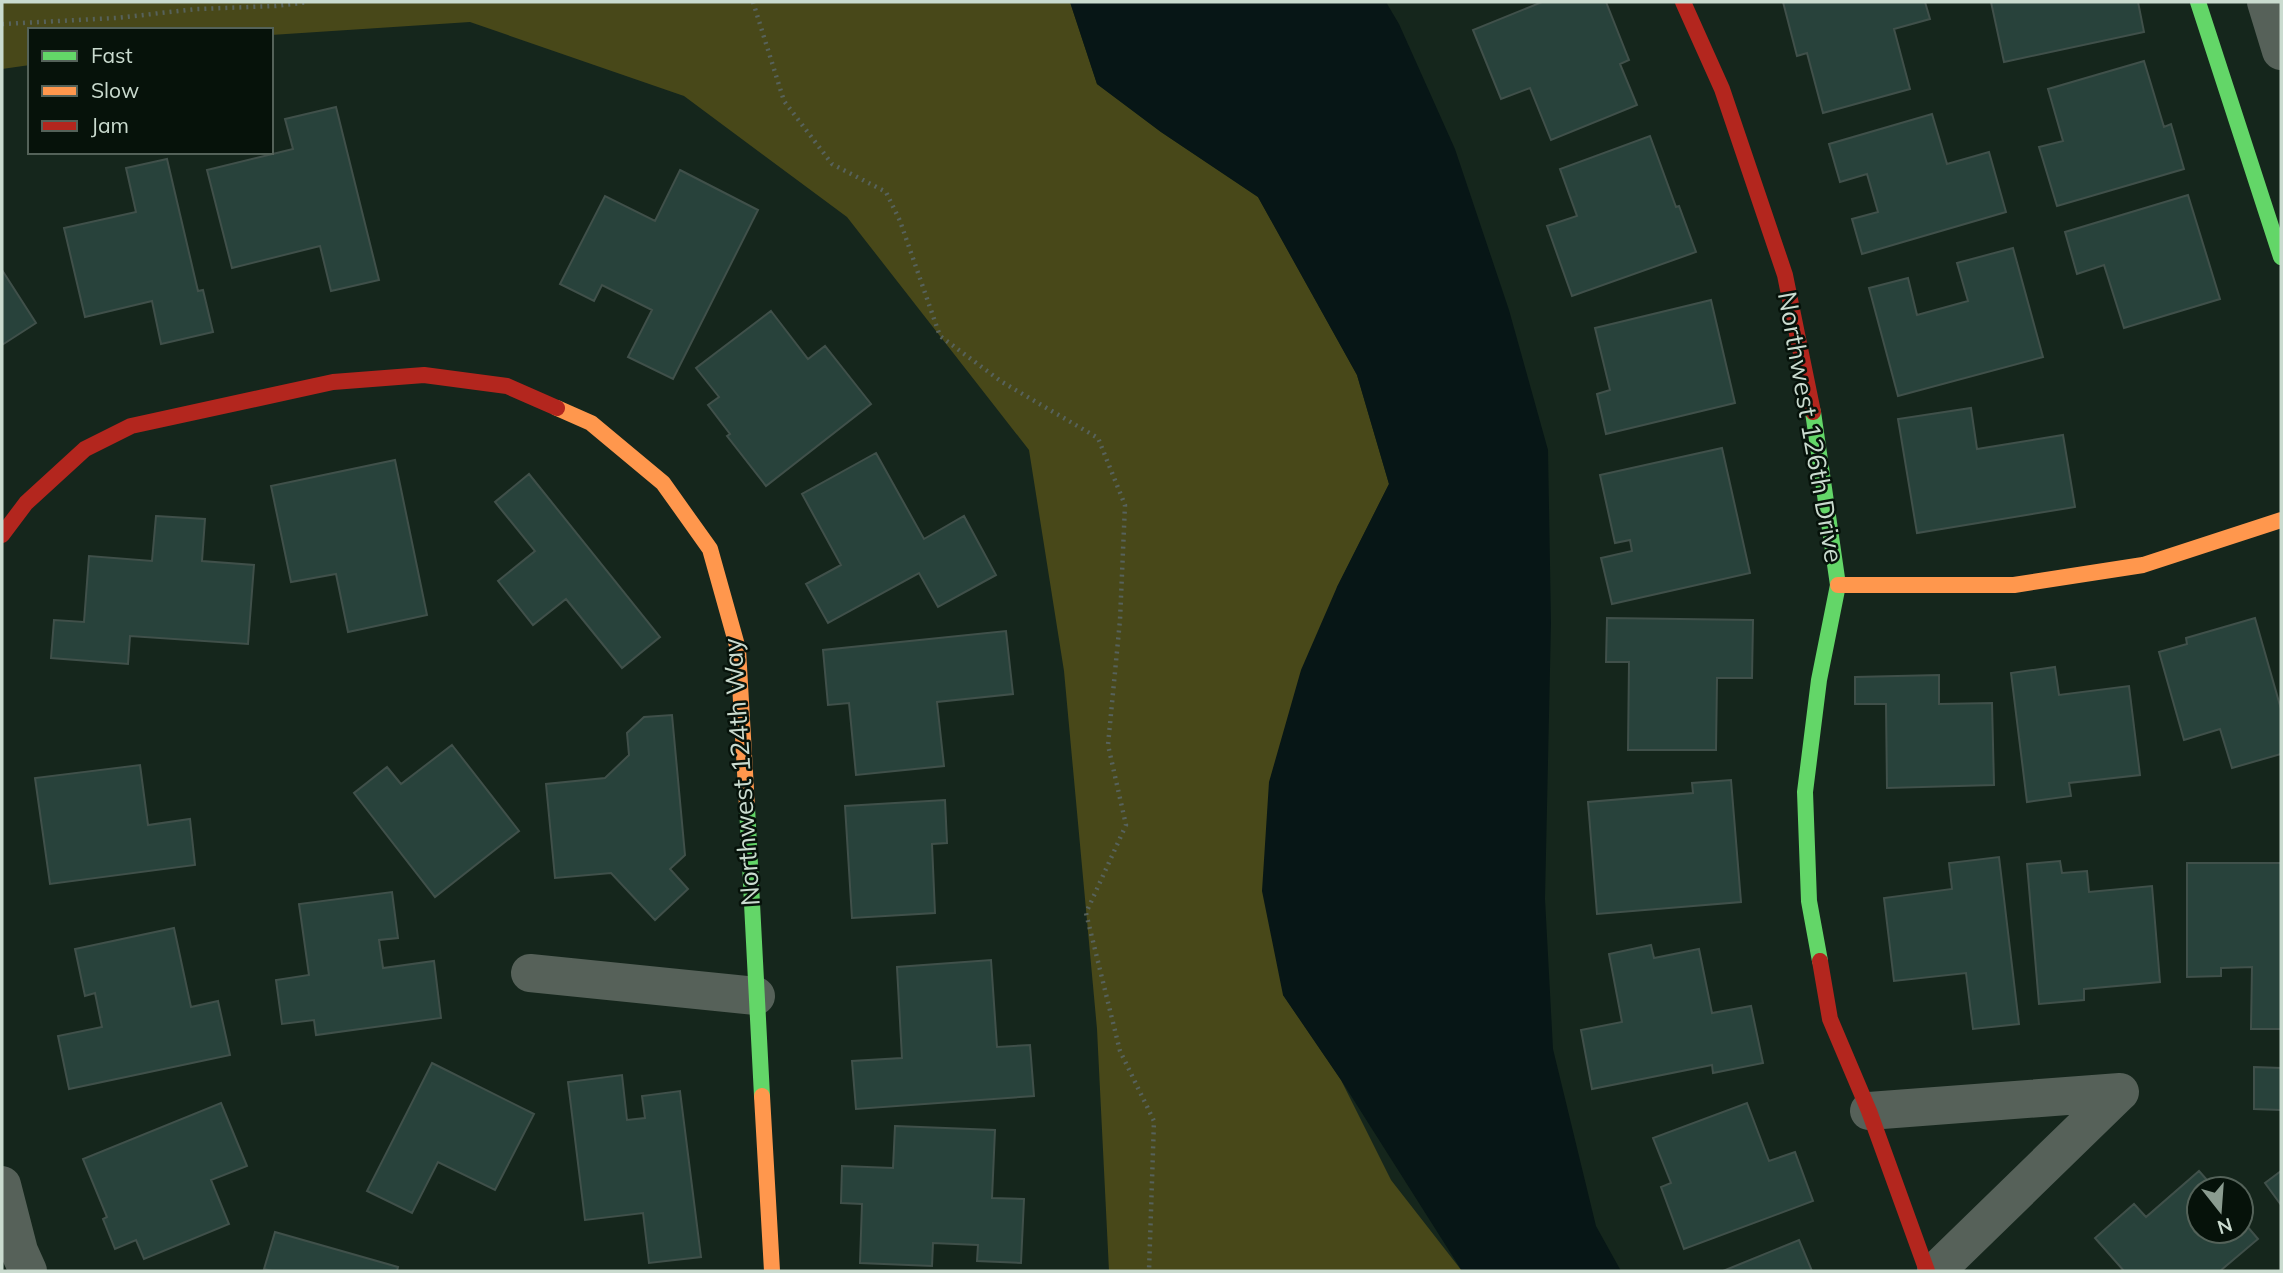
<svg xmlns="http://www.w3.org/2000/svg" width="2283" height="1273" viewBox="0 0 2283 1273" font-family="Mulish,sans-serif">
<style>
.green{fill:#484819}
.water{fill:#071616}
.building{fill:#28423b;stroke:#40504a;stroke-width:2}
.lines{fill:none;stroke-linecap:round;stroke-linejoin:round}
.path{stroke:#57625b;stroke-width:4.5;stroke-dasharray:2 5;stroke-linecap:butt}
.street{stroke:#566159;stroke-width:38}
.fast{stroke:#63d668;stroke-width:16}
.slow{stroke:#ff974d;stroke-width:16}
.jam{stroke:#b3261e;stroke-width:16}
.labels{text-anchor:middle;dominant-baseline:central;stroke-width:5;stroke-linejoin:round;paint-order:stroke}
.street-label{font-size:26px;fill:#cadbcf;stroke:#06120a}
</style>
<rect width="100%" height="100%" fill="#15261c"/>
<path class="green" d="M2,2H1070L1097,84L1161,132L1258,197L1357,375L1389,484L1337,587L1283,995L1341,1080L1391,1180L1462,1271H1109L1097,1029L1064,671L1029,450L847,217L684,96L470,22L271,35V30H30V65L2,69Z"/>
<path class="water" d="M1070,2H1386L1399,24L1455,149L1509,310L1548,450L1551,623L1545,899L1553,1049L1596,1226L1621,1271H1462L1341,1080L1283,995L1262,891L1269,782L1301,670L1337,587L1389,484L1357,375L1258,197L1161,132L1097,84Z"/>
<path class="building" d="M1542,2H1606L1629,60L1620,64L1637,105L1551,140L1530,88L1501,99L1473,30Z
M1783,2H1925L1930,19L1894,29L1910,89L1823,113L1807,53L1797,56Z
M1991,2H2138L2144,32L2004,62Z
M2144,61L2164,127L2171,124L2184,169L2057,206L2039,147L2063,141L2048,89Z
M336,107L379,280L331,291L320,246L232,268L207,170L293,149L285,119Z
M1932,114L1947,164L1989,152L2006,212L1862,254L1852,219L1878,212L1867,174L1840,182L1829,144Z
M1650,136L1676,207L1679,206L1696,252L1572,296L1547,226L1577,216L1560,169Z
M167,159L198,291L203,290L213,332L161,344L152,301L85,317L64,228L136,212L126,168Z
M680,170L758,210L673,379L628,357L652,310L602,285L594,301L560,284L605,196L655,221Z
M2188,195L2220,299L2124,328L2104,265L2077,274L2065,232Z
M2013,248L2043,357L1898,396L1869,288L1908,278L1917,315L1968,301L1957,263Z
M2,270L36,323L2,345Z
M1711,300L1735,403L1606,434L1597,394L1610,390L1595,328Z
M771,311L808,359L825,346L871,404L766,486L727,436L730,434L708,405L719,397L696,368Z
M1971,408L1977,449L2063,435L2075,507L1917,533L1898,419Z
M1722,448L1750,573L1612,604L1601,558L1632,551L1630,540L1615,543L1600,475Z
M876,453L924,539L964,516L996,575L938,607L919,573L828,623L806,584L841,565L802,494Z
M395,460L427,615L348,632L336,574L291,582L271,486Z
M529,474L660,637L622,668L566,599L533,625L498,581L535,551L495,502Z
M156,516L205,519L202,561L254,565L248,644L130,636L128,664L51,658L54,620L84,622L89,556L152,561Z
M1607,618L1753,620L1752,678H1717L1716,750H1628L1629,662H1606Z
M2255,618L2281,709V754L2232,768L2220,729L2184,740L2159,652L2187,644L2186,638Z
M1006,631L1013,694L937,702L944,766L856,775L849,703L828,705L823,650Z
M2055,667L2059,695L2129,686L2140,775L2069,783L2071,796L2027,802L2011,673Z
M1939,675V704L1992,703L1994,785L1887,788L1886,704H1855V677Z
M672,715L685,855L670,869L688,889L655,920L611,873L555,878L546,784L605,778L629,755L627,733L644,717Z
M452,745L519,831L435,897L354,793L387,767L401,784Z
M140,765L148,825L190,819L195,865L50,884L35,778Z
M1731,780L1741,902L1597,914L1588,802L1693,793L1692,783Z
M945,800L947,843L932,844L935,913L852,918L845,806Z
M1999,857L2019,1024L1973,1029L1966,973L1894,981L1884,898L1952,889L1949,863Z
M2060,861L2062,873L2087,871L2089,892L2152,886L2160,982L2084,989V1000L2039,1004L2027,864Z
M2187,863H2281V1029H2251L2252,967L2221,968V976L2187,977Z
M392,892L398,938L379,940L383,968L434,961L441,1018L316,1035L314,1020L282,1024L276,980L309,975L299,904Z
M174,928L191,1007L218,1001L230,1055L69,1089L58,1036L102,1027L95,993L85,996L75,949Z
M1651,945L1654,958L1699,949L1712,1013L1751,1006L1763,1063L1713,1073L1712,1065L1592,1089L1581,1030L1622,1022L1609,954Z
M991,960L997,1047L1030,1045L1034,1096L856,1109L852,1061L902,1058L897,967Z
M432,1063L534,1114L495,1190L438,1162L412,1213L367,1191Z
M2254,1067L2281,1068V1110L2254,1109Z
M622,1075L627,1120L645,1118L642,1096L680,1091L701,1257L649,1263L643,1213L585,1220L568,1082Z
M221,1103L247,1166L211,1180L229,1224L144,1259L136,1240L115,1249L103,1219L107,1217L83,1159Z
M1747,1103L1769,1161L1795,1152L1813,1201L1684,1249L1661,1187L1671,1183L1653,1138Z
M895,1126L995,1130L992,1198L1024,1199L1021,1263L977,1261L978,1245L933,1243L932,1266L860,1263L862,1204L841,1203L842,1166L893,1168Z
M2199,1171L2215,1189H2199V1231H2241V1219L2258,1239L2220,1271H2124L2095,1238L2134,1204L2146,1217Z
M2281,1171V1205L2265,1183Z
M275,1232L398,1267L397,1271H272L264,1269Z
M1799,1240L1812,1271H1723Z"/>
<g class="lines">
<path class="path" d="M753,2L784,101L832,164L886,192L900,221L940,336L1002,382L1098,438L1125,505L1120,620L1108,745L1126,825L1086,913L1120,1051L1154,1121L1149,1271
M2,24L116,18L197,9L276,6L309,2"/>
<path class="street" d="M2266,2L2281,51
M530,973L756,996
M1869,1111L2120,1092
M2,1185L19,1251L28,1271
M1936,1271L2120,1092"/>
<path class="fast" d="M2198,2L2281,257
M1813,412L1838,585L1819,680L1805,792L1809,901L1820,961
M747,807L762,1096"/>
<path class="slow" d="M557,408L591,423L663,483L710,549L738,649L747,807
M1838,585H2014L2143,565L2281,520
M762,1096L772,1271"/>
<path class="jam" d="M1683,2L1722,89L1785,275L1813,412
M2,535L26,503L85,449L131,426L333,382L424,375L507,386L557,408
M1820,961L1830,1019L1869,1111L1927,1271"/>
</g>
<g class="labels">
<g class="street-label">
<text transform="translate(1811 427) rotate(80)">Northwest 126th Drive</text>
<text transform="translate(741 772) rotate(-94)">Northwest 124th Way</text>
</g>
</g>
<rect width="2283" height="1273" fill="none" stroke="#cadbcf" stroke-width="7"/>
<rect x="28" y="28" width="245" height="126" fill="#06120a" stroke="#546259" stroke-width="2"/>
<rect x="42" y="51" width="35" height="10" fill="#63d668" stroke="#546259" stroke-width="2"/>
<text x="91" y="63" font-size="21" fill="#cadbcf">Fast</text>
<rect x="42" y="86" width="35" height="10" fill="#ff974d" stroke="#546259" stroke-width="2"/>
<text x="91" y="98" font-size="21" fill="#cadbcf">Slow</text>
<rect x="42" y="121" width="35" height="10" fill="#b3261e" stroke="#546259" stroke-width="2"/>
<text x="91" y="133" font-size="21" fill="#cadbcf">Jam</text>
<g transform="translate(2220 1210) rotate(163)"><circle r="33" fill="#06120a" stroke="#546259" stroke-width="2"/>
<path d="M0-5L12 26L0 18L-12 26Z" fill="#8b9c90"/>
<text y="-10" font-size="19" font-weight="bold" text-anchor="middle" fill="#cadbcf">N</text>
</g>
</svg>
